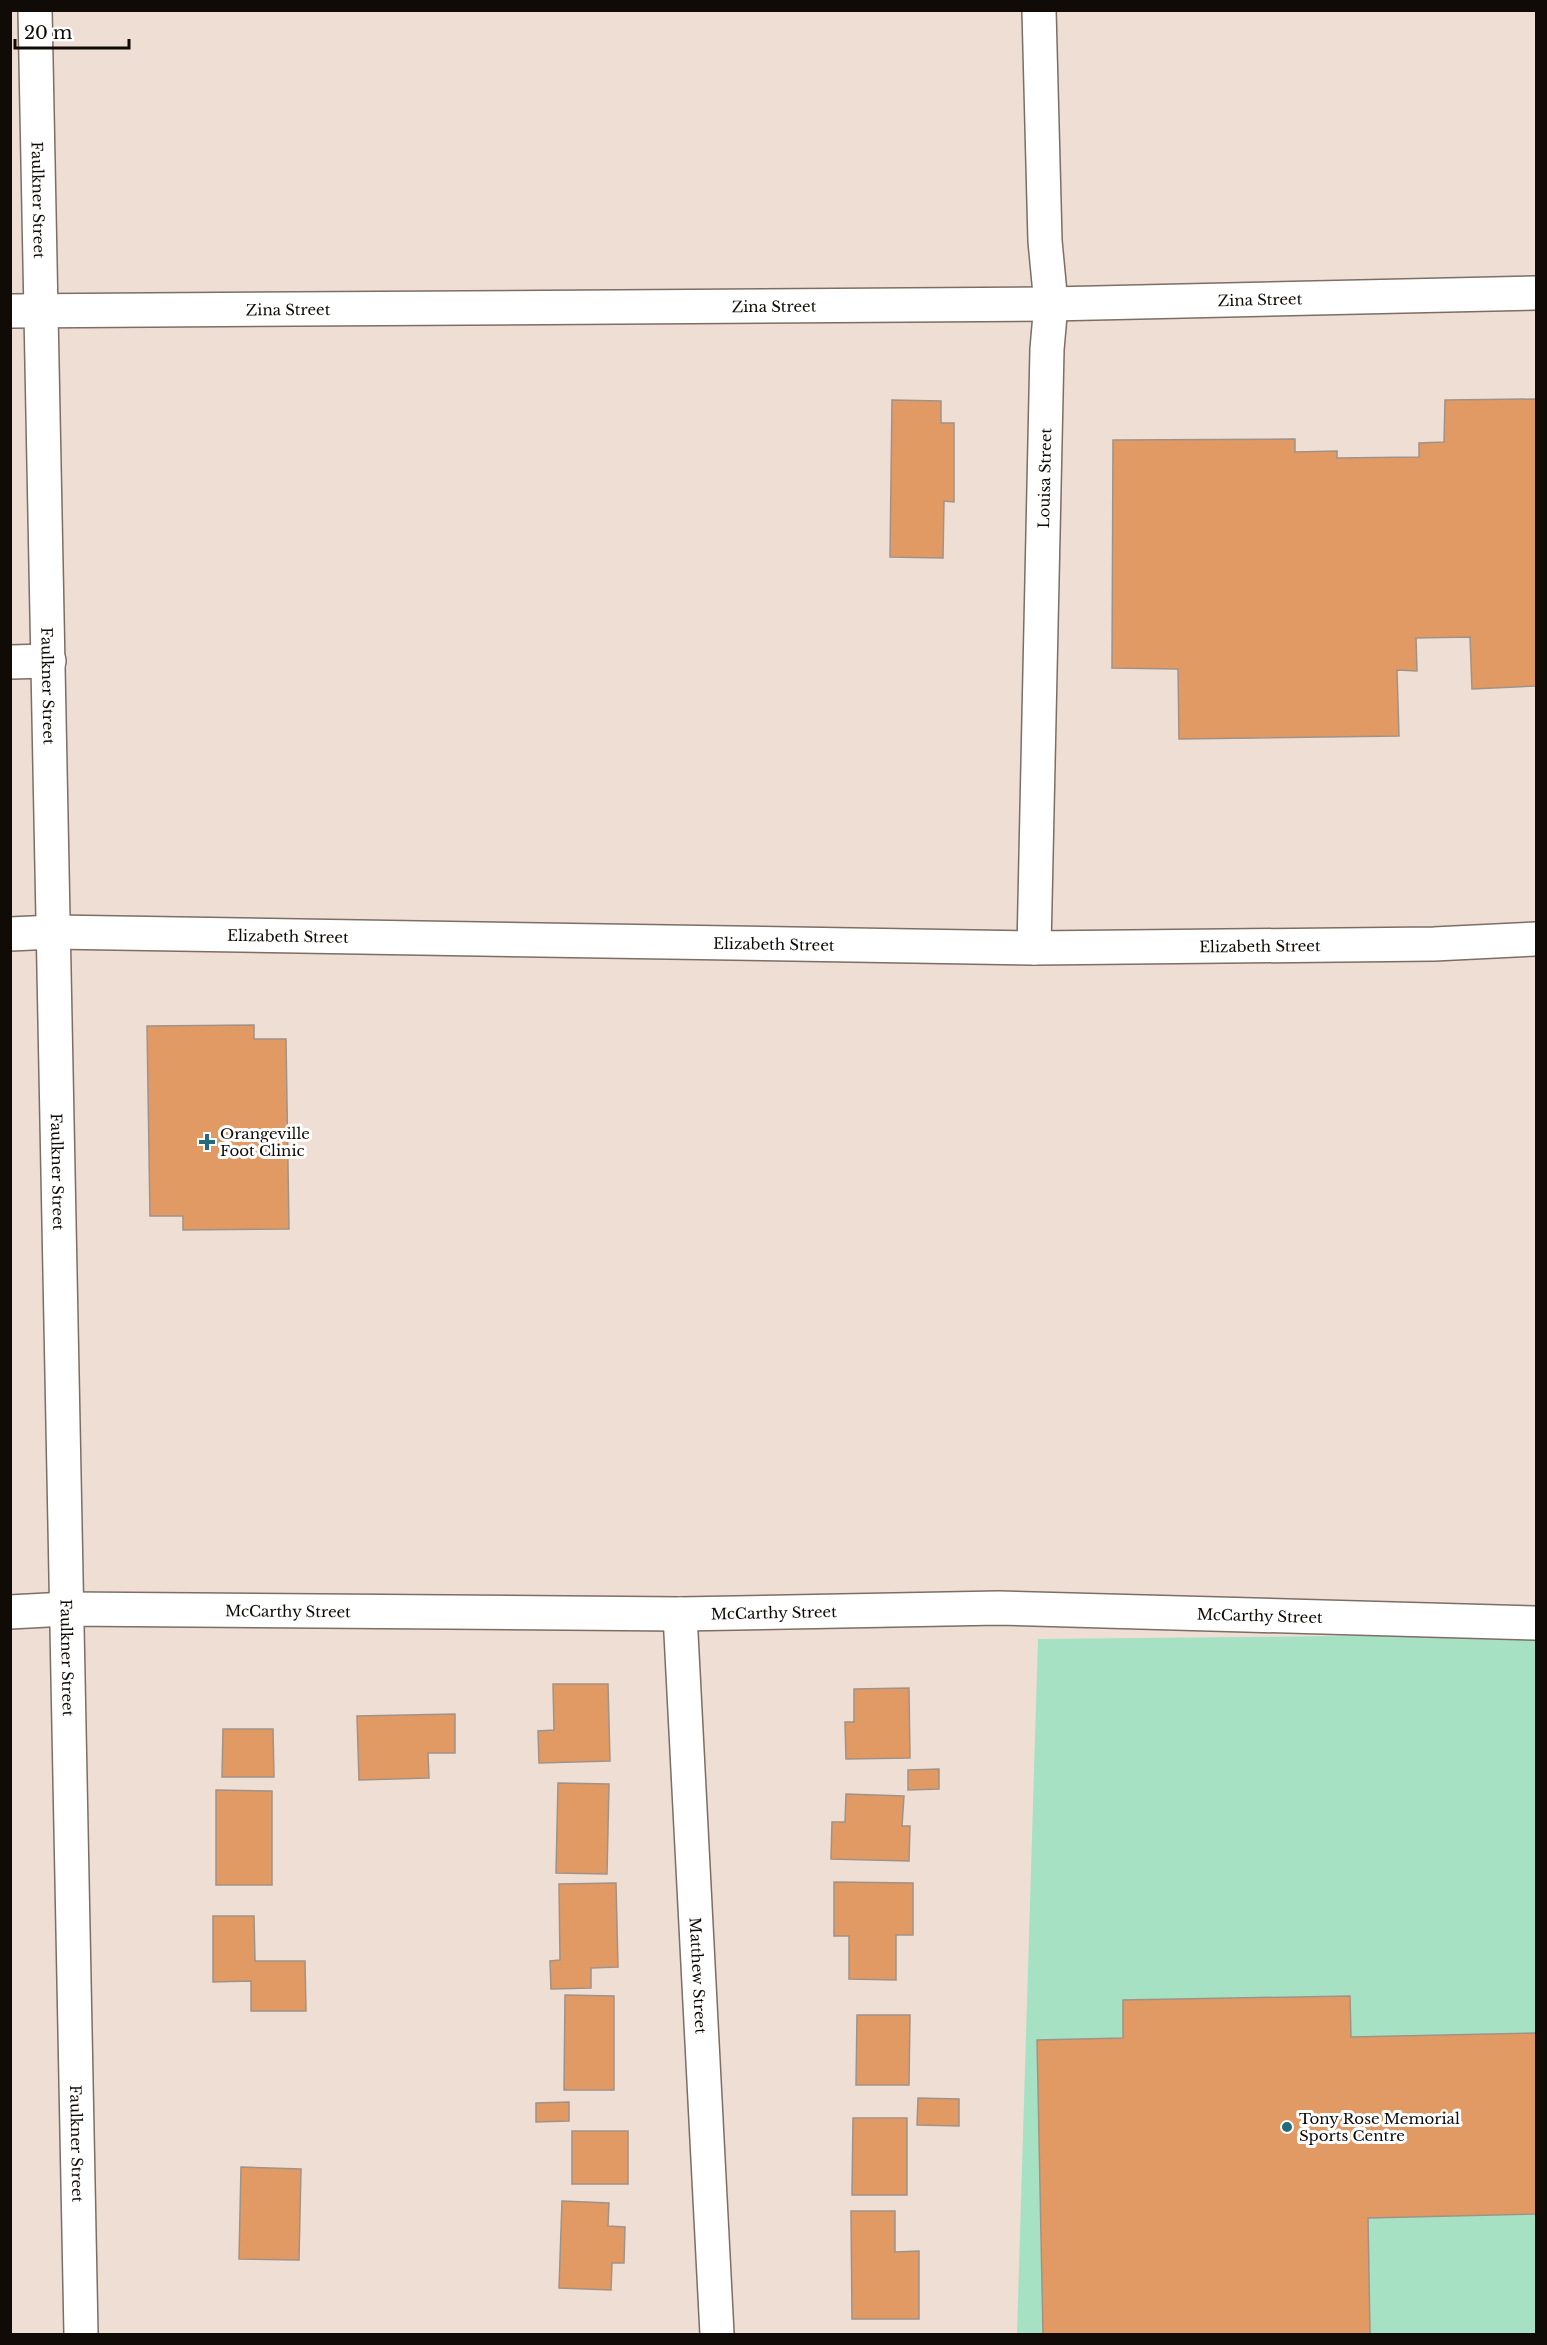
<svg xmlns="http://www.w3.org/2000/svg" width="1547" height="2345" viewBox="0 0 1547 2345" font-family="'Libre Baskerville',serif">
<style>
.green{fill:#a6e1c3}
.building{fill:#e29a65;stroke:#a19288;stroke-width:1.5}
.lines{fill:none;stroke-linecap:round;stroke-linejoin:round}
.minor-casing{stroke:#7c6e65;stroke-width:36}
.minor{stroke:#fff;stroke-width:33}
.poi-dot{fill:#256a7a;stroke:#fff;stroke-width:2}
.labels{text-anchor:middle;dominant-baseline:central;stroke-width:6;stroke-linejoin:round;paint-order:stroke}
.street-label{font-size:15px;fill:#100b07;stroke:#fff}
.poi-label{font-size:15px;fill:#100b07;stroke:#fff;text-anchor:start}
</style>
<rect width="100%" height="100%" fill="#eeded3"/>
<path class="green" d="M1536,1634V2334H1017L1038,1639Z"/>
<path class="building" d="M1536,399V686L1472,689L1470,637L1416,638L1417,671L1397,670L1399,736L1179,739L1178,669L1112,668L1113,440L1295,439V452L1337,451V458L1419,457V443L1444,442L1445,400Z
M892,400L941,401V423H954V502L944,501L943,558L890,557Z
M254,1025V1039H286L289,1229L183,1230V1216H150L147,1026Z
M553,1684H608L610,1761L539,1763L538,1731L554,1730Z
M909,1688L910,1758L846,1759L845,1722H854V1689Z
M455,1714V1753H428L429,1778L359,1780L357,1716Z
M223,1729H273L274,1777H222Z
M939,1769V1789L908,1790V1770Z
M558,1783L609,1784L607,1874L556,1873Z
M216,1790L272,1791V1885H216Z
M846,1794L904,1796L902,1826H910L909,1861L831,1859L832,1822H845Z
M834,1882L913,1883V1935H896V1980L849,1979V1936H834Z
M616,1883L618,1967L591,1968V1988L551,1989L550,1961L560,1960L559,1884Z
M213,1916H254L255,1961H305L306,2011H251V1981L213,1982Z
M565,1995L614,1996V2090H564Z
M1350,1996L1351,2037L1536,2033V2214L1368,2218L1370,2334H1043L1037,2040L1123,2038V2000Z
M857,2015H910L909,2085H856Z
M918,2098L959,2099V2126L917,2125Z
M569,2102V2121L536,2122V2103Z
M853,2118H907V2195H852Z
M572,2131H628V2184H572Z
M241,2167L301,2169L299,2260L239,2259Z
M562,2201L609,2203L608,2226L625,2227L624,2263H612L611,2290L559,2288Z
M851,2211H895V2252L919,2251V2319H852Z"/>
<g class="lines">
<defs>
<g id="minor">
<path id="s1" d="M35,10L81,2334"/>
<path id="s2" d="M10,311L1051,304L1536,293"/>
<path d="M10,662L49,661"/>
<path id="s3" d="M10,934L54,932L1034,948L1434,944L1536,939"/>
<path id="s4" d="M1034,948L1047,349L1051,304L1045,241L1039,10"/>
<path id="s5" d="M10,1612L66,1609L680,1614L999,1608L1536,1623"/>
<path id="s6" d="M680,1614L717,2334"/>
</g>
</defs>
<use href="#minor" class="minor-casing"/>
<use href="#minor" class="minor"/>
</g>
<g class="poi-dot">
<path d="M204 1133h6v6h6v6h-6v6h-6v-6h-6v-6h6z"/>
<circle cx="1287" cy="2127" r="6"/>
</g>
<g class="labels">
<g class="street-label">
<text stroke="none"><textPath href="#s1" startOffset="190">Faulkner Street</textPath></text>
<text stroke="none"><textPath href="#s2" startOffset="1250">Zina Street</textPath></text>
<text stroke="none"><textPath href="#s2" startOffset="764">Zina Street</textPath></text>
<text stroke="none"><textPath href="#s2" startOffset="278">Zina Street</textPath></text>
<text stroke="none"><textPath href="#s4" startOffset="470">Louisa Street</textPath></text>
<text stroke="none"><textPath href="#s1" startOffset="676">Faulkner Street</textPath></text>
<text stroke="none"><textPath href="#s3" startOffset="278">Elizabeth Street</textPath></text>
<text stroke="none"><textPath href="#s3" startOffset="764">Elizabeth Street</textPath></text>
<text stroke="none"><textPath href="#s3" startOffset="1250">Elizabeth Street</textPath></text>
<text stroke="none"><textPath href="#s1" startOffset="1162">Faulkner Street</textPath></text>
<text stroke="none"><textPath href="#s5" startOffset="278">McCarthy Street</textPath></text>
<text stroke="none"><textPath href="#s5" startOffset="764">McCarthy Street</textPath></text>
<text stroke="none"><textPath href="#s5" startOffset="1250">McCarthy Street</textPath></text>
<text stroke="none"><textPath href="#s1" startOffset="1648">Faulkner Street</textPath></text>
<text stroke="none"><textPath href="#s6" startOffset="362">Matthew Street</textPath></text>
<text stroke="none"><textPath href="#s1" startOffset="2134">Faulkner Street</textPath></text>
</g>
<g class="poi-label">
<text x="220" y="1133">Orangeville<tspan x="220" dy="17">Foot Clinic</tspan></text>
<text x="1299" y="2118">Tony Rose Memorial<tspan x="1299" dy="17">Sports Centre</tspan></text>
</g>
</g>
<rect width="1547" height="2345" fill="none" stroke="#100b07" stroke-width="24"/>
<path d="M15 39v9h114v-9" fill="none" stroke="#100b07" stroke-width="3"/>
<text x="24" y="39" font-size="18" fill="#100b07" stroke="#ffffff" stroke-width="4.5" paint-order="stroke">20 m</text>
</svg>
